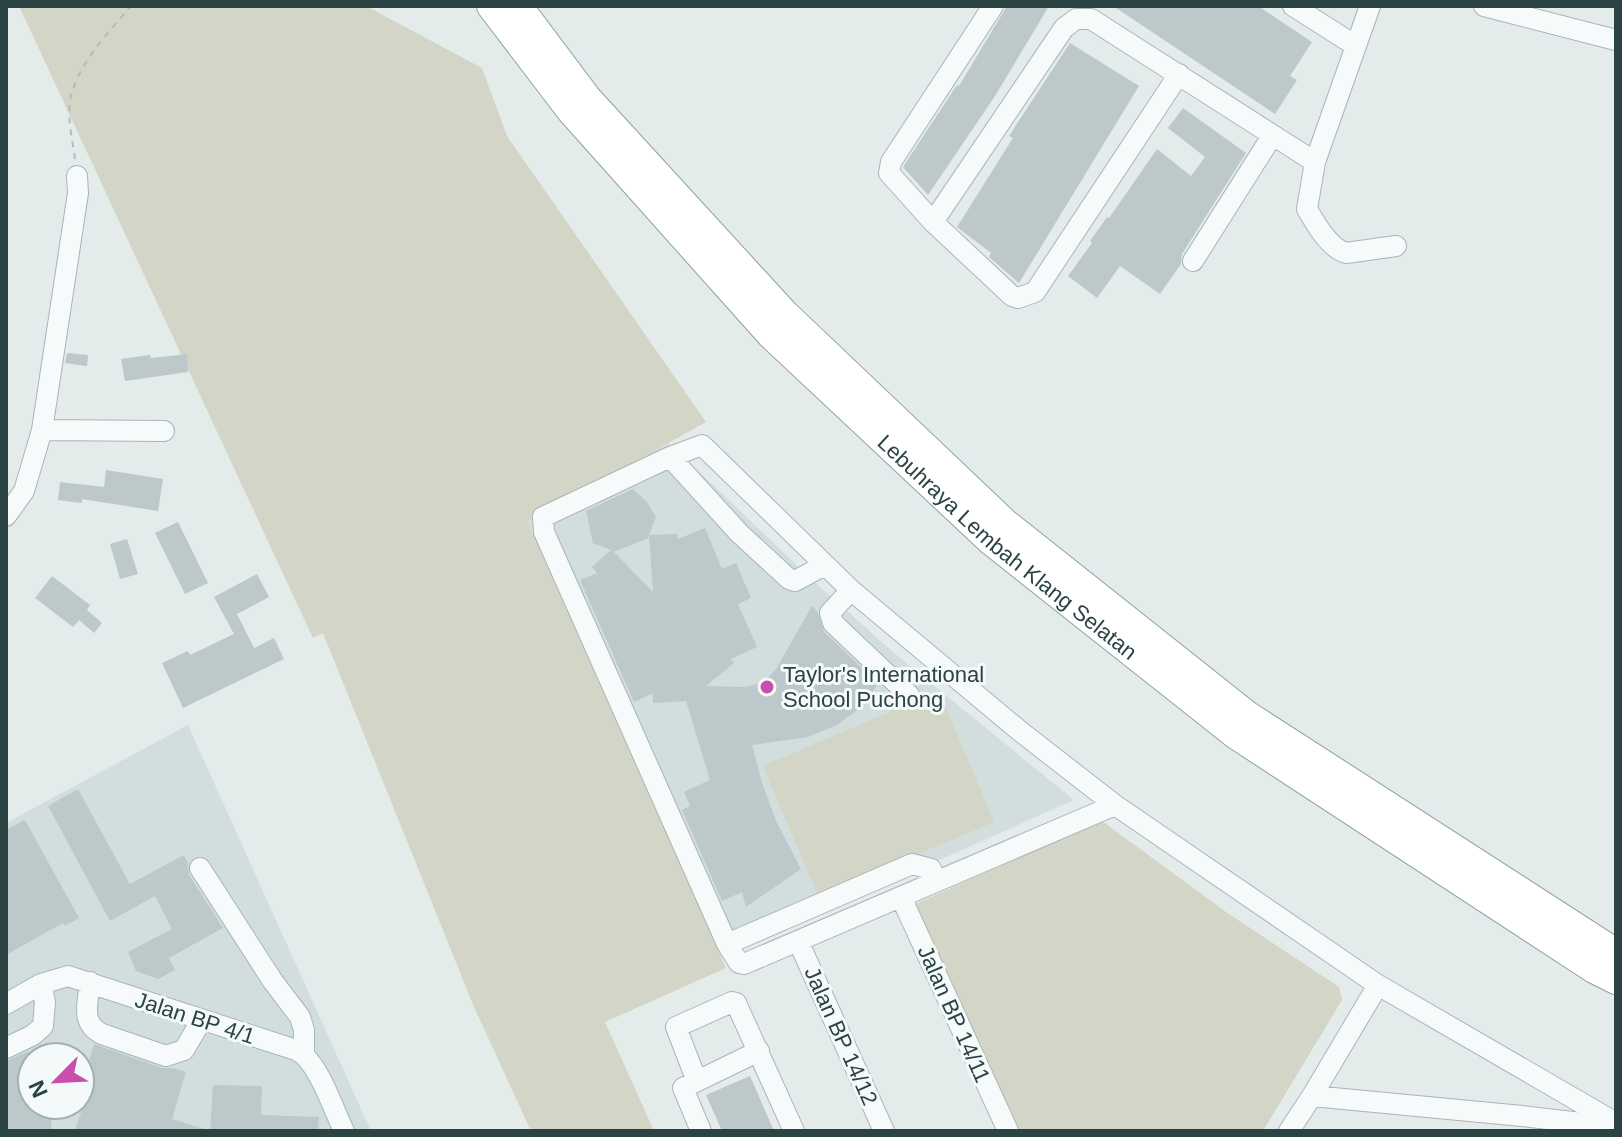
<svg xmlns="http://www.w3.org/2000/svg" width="1622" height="1137" viewBox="0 0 1622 1137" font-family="Helvetica,sans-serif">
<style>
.built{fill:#d2dddd;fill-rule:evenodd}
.green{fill:#d3d5c6}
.building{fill:#bcc8c9;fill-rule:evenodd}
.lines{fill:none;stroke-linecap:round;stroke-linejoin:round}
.minor-casing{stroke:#a9b5b6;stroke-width:22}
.highway-casing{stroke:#8ca2a2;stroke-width:30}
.path{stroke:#b2bcbc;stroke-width:2;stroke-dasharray:6 6;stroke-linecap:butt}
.minor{stroke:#f7fafa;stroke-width:20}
.highway{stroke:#fff;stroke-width:28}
.poi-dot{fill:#ca4fad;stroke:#f4f9f9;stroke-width:3}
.labels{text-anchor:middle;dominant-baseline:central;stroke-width:6;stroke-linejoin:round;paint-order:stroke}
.street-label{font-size:22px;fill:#2c4344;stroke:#f4f9f9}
.poi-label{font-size:22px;fill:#2c4344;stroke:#f4f9f9;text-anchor:start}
</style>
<rect width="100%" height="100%" fill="#e4ebeb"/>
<path class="built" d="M669,443L808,576L894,653L1074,800L721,957L526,521Z
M188,725L371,1131H6V823ZM32,1057H80V1105H32Z"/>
<path class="green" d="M19,6H366L482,68L507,136L706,422L527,522L726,968L605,1022L654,1131H531L474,1007L323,633L313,638Z
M939,691L994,822L818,896L763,766Z
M1102,821L1226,912L1339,987L1342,1000L1263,1131H1019L915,904Z"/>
<path class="building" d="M1007,6H1049L995,96L928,195L903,167L957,85L959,86Z
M1113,6H1258L1312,42L1290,76L1297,80L1275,114Z
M1070,43L1139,86L1019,283L989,257L991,253L957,227L1013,138L1009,136Z
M1183,108L1246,153L1182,254L1181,264L1160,294L1120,266L1097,298L1068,276L1092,243L1090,241L1107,217L1109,218L1157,149L1191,176L1205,157L1168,128Z
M67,353L88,355L87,366L65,363Z
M187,354L188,372L125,381L121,359L150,355L151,358Z
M106,470L163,479L158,511L82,499V503L58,500L60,482L104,487Z
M633,489L646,501L656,517L649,535L677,534L678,539L705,528L722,569L736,563L751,598L738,604L757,647L731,659L734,663L706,686L745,687L758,684L768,678L776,669L812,606L817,611L824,632L878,683L864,705L837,725L808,737L752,745L762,783L776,821L801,869L746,907L742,892L722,901L682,810L690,806L684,792L710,780L686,701L653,703V693L634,702L580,580L597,573L592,567L611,550L593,543L586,511ZM649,535L653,592L614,552L648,538Z
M178,522L208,583L185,594L155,533Z
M127,539L138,574L120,579L110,544Z
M257,574L269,597L237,614L254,648L274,638L284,659L183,708L162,663L188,651L190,655L234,634L214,597Z
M52,576L90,605L87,610L102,623L94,633L79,620L73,627L35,598Z
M78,789L130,884L184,855L188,863L189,875L223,928L169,958L175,970L158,979L136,971L128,952L172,929L155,896L110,921L48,806Z
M25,820L79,918L65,926L63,923L6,955V830Z
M94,1044L162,1068H172L186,1072L172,1119L204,1129L203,1131H75L88,1090L81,1087Z
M27,1052L32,1053V1105H52L51,1131H6V1061Z
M750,1076L774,1131H722L706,1095Z
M213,1085L262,1086L261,1115L319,1117L318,1131H210Z"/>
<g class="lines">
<defs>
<path id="minor" d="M993,6L891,162L889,173L933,222L1012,296L1018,298L1035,292L1179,74
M1293,6L1356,46
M1370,6L1315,162L1307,209C1315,223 1329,248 1346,253L1396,246
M1484,6L1616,40
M933,222L1064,28L1076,19H1091L1315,162
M1193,261L1272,136
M42,430L164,431
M670,457L739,533L789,579L795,581L825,565
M6,516L24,491L42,430L78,193L77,176
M851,590L830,613L833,623L909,695
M200,868L272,980L300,1017L304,1030V1053
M936,880L931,869L912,864L727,944L544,532L543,517L670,457L702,445L851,590L1021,732L1115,805L1378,985L1616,1123
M901,897L1008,1131
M798,941L884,1131
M727,944L739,963L744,964L1115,805
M90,982C88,1003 80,1023 102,1034L166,1056L184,1050L201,1021
M6,1004L41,984L68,976L296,1050C318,1060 333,1109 344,1131
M6,1048L33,1035L43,1026L45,1002L41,984
M696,1079L676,1027L732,1002L736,1003L794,1131
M1312,1096L1522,1116L1581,1123L1598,1131
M701,1131L683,1088L759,1051
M1289,1131L1312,1096L1378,985"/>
<g id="highway">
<path id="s1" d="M491,6L571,111L771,335L991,541L1236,735L1594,969L1616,980"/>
<path d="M518,6L587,98L784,313L1005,523L1247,715L1616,953"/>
</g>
</defs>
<use href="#minor" class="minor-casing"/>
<use href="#highway" class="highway-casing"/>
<path class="path" d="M75,159C72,137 65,110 73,89C84,57 110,31 131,6"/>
<use href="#minor" class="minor"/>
<use href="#highway" class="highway"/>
</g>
<circle class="poi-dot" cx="767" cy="687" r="8"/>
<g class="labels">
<g class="street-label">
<text stroke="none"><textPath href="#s1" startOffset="750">Lebuhraya Lembah Klang Selatan</textPath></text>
<text transform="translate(954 1014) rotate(66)">Jalan BP 14/11</text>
<text transform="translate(195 1018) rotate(18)">Jalan BP 4/1</text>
<text transform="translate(841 1036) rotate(66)">Jalan BP 14/12</text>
</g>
<g class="poi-label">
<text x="783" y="674">Taylor's International<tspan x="783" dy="25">School Puchong</tspan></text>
</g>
</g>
<rect width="1622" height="1137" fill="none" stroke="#2c4344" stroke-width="16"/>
<g transform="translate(56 1081) rotate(246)"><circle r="38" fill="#f4f9f9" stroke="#a4b0b1" stroke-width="2"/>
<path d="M0-6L14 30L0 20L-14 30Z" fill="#ca4fad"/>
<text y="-12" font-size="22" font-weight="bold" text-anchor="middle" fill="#2c4344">N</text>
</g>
</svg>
